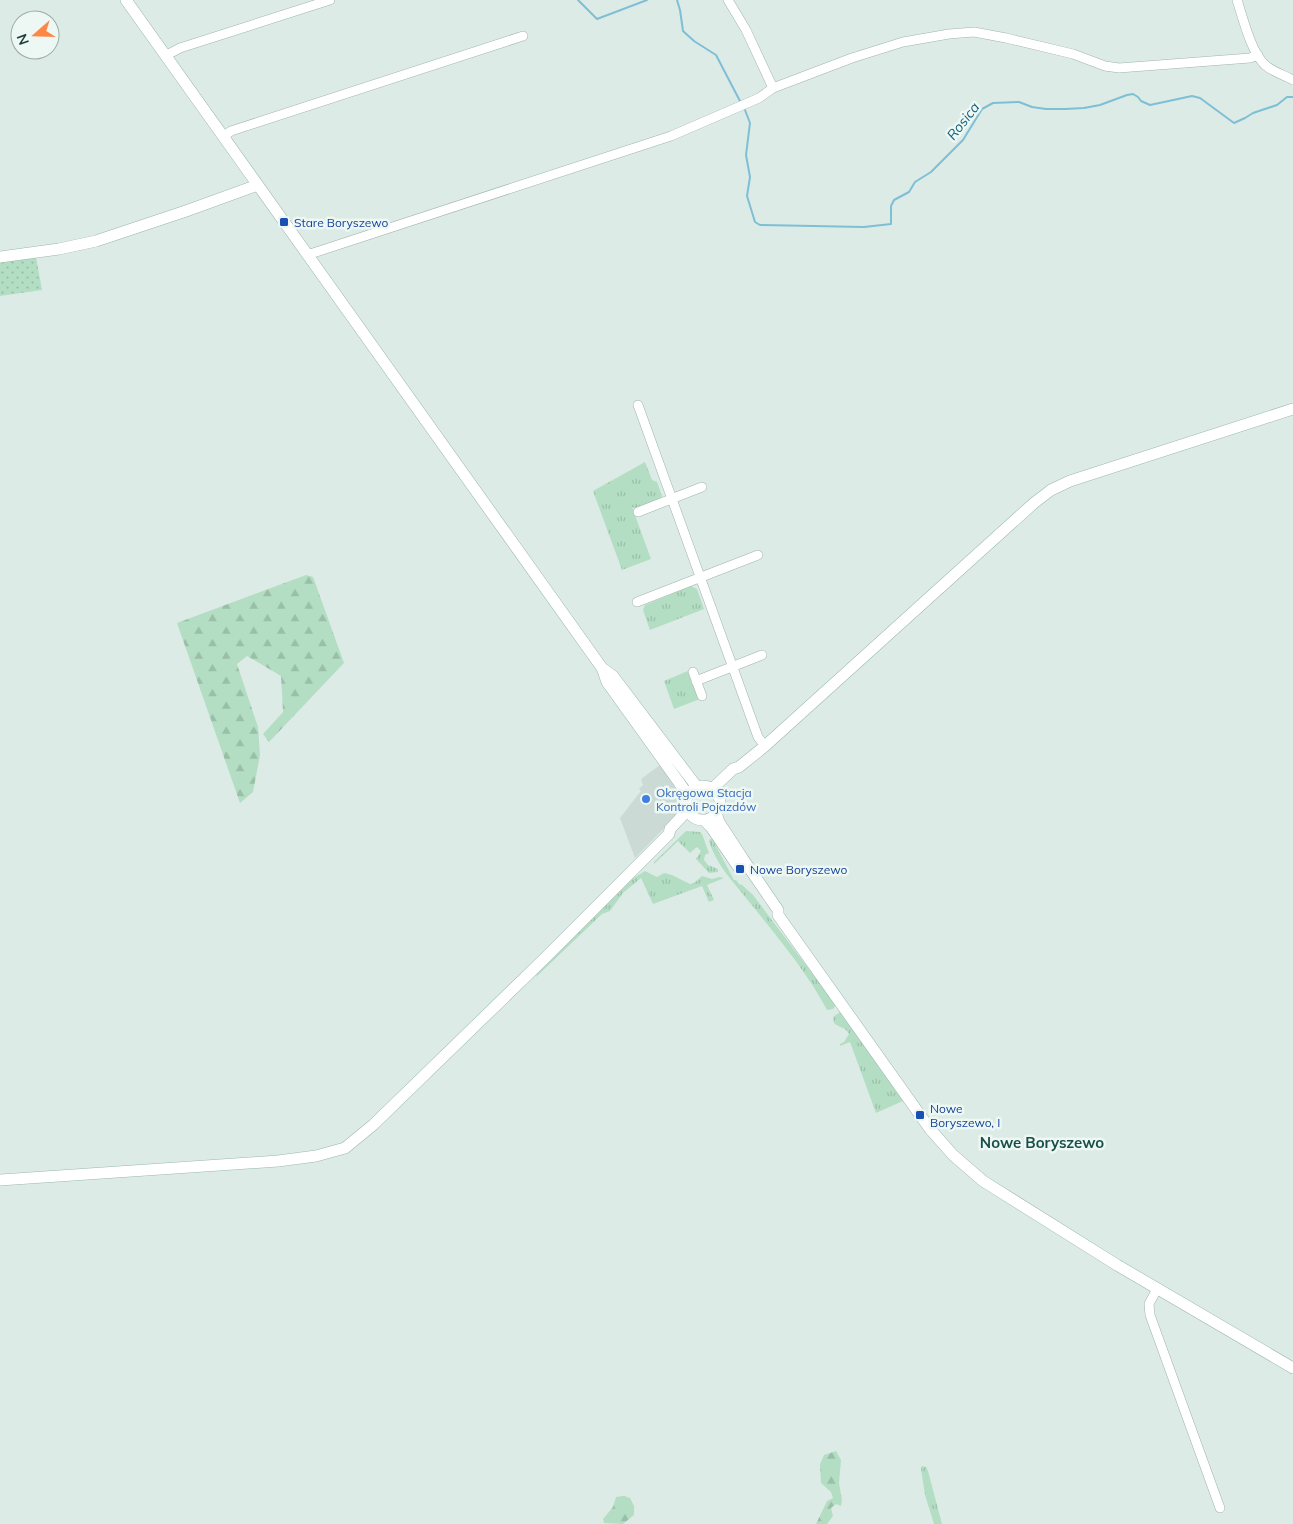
<svg xmlns="http://www.w3.org/2000/svg" width="1293" height="1524" viewBox="0 0 1293 1524" font-family="Mulish,sans-serif">
<style>
.built{fill:#cbdad5}
.grass{fill:url(#grass-tufts)}
.forest{fill:url(#forest-firs)}
.garden{fill:url(#garden-dots)}
.lines{fill:none;stroke-linecap:round;stroke-linejoin:round}
.stream{stroke:#7ebfd6;stroke-width:2}
.street-casing{stroke:#a0b3ae;stroke-width:10}
.secondary-casing{stroke:#9bb7b0;stroke-width:12}
.street{stroke:#fff;stroke-width:9}
.secondary{stroke:#fff;stroke-width:11}
.transit-dot{fill:#1a4fb4;stroke:#edf7f3;stroke-width:2}
.shop-dot{fill:#3f7fe0;stroke:#edf7f3;stroke-width:2}
.labels{text-anchor:middle;dominant-baseline:central;stroke-width:5;stroke-linejoin:round;paint-order:stroke}
.transit-label{font-size:12px;fill:#164399;stroke:#edf7f3;text-anchor:start}
.shop-label{font-size:12px;fill:#366cbe;stroke:#edf7f3;text-anchor:start}
.water-label{font-size:14px;font-style:italic;fill:#135f7c;stroke:#edf7f3}
.quarter-label{font-size:15px;font-weight:bold;fill:#184f47;stroke:#edf7f3}
</style>
<defs>
<pattern id="grass-tufts" width="24" height="20" patternUnits="userSpaceOnUse" patternTransform="scale(1.25)"><rect width="24" height="20" fill="#b3dec3"/><path d="M3 7l-1-3M5 7V3M7 7l1-3M15 17l-1-3M17 17v-4M19 17l1-3" fill="none" stroke="#9abfa8"/></pattern>
<pattern id="forest-firs" width="22" height="20" patternUnits="userSpaceOnUse" patternTransform="scale(1.25)"><rect width="22" height="20" fill="#b3dec3"/><path d="M5 1l3.5 6h-7zM16 11l3.5 6h-7z" fill="#9abfa8"/></pattern>
<pattern id="garden-dots" width="8" height="8" patternUnits="userSpaceOnUse" patternTransform="scale(1.25)"><rect width="8" height="8" fill="#b3dec3"/><path d="M2 2h.1M6 6h.1" fill="none" stroke="#9abfa8" stroke-width="1.8" stroke-linecap="round"/></pattern>
</defs>
<rect width="100%" height="100%" fill="#ddebe6"/>
<path class="built" d="M660,765L674,786L678,796V808L675,817L635,858L620,818L641,791L639,789L643,785L641,779Z"/>
<path class="grass" d="M645,462L652,480L657,482L662,496L660,500L637,509L632,507L651,559L622,570L593,491Z
M691,586L697,589L704,609L650,630L643,610L645,605Z
M690,670L700,699L674,709L664,681Z
M686,831L700,832L702,834L709,853L705,855L704,860L708,865L718,869V872L709,873L696,859L701,851L697,847L690,853L678,841L654,864V862Z
M710,839H712L715,844L734,880H736L740,885L741,884L753,895L836,1005L833,1009L827,1010C807,972 778,938 751,904C736,885 716,865 709,841Z
M645,871L657,877L664,873L672,875L690,884L694,883L702,876L712,879L719,877L724,878L707,885L714,900L709,902L702,886L653,904L641,878L623,893L610,911L602,914L536,977L537,974L632,879Z
M840,1012H842L905,1100L876,1113L850,1042L840,1046V1044L844,1042L849,1034C846,1027 839,1028 834,1023L833,1017Z
M922,1466L926,1467L928,1471L942,1524H934L925,1495L921,1469Z"/>
<path class="forest" d="M306,575L313,577L344,663L269,742L263,734L283,712L281,676L247,656L237,664L258,727L260,755L253,792L240,803L177,623Z
M836,1451L841,1460L839,1483L842,1500L841,1506L836,1504L831,1508L833,1516L827,1524H816L827,1501L833,1498L831,1492L821,1483L820,1464L824,1455Z
M624,1496L630,1498L634,1506V1515L623,1524L604,1523L603,1519L613,1507L616,1497Z"/>
<path class="garden" d="M36,257L42,290L0,296V262Z"/>
<g class="lines">
<path class="stream" d="M578,0L597,19L647,0
M677,0L680,10L683,31L694,41L716,55L741,103
M745,110L750,123L746,155L750,177L747,196L755,222L760,225L864,227L891,224V206L894,200L909,192L915,182L931,172L963,140L982,109L993,103L1019,102L1032,107L1046,109H1065L1084,108L1100,105L1127,95L1133,94L1138,97L1141,101L1150,105L1192,96L1200,98L1234,123L1245,118L1253,113L1277,105L1287,97H1293"/>
<defs>
<path id="street" d="M728,0L746,30L773,88
M1237,0C1243,18 1251,52 1265,65C1273,72 1284,75 1293,80
M165,56L180,48L330,0
M224,136L231,131L523,36
M307,255L671,136L759,98L773,88L852,58L903,42L949,34L974,32L1006,38L1073,54L1105,66L1119,68L1250,58L1258,55
M638,405L758,737L765,746
M638,512L702,487
M637,602L758,555
M693,672L702,696
M696,681L762,655
M1157,1289L1149,1304L1150,1315L1220,1508"/>
<path id="secondary" d="M126,0L602,668L607,682L688,795
M0,257L59,249L96,241L186,211L258,185
M602,668L613,676L697,787
M686 803a17 17 0 1 1 34 0a17 17 0 1 1-34 0Z
M712,789L733,769L739,767L765,746L1034,503L1051,490L1070,481L1293,409
M716,813L719,822L743,859L778,910V915L930,1129L953,1155L983,1181L1117,1265L1293,1368
M704,820L711,827L739,868
M0,1180L278,1161L316,1156L345,1148L373,1125L545,958L669,834L670,829L687,811"/>
</defs>
<use href="#street" class="street-casing"/>
<use href="#secondary" class="secondary-casing"/>
<use href="#street" class="street"/>
<use href="#secondary" class="secondary"/>
</g>
<g class="transit-dot">
<rect x="279" y="217" width="10" height="10" rx="2.5"/>
<rect x="735" y="864" width="10" height="10" rx="2.5"/>
<rect x="915" y="1110" width="10" height="10" rx="2.5"/>
</g>
<circle class="shop-dot" cx="646" cy="799" r="5"/>
<g class="labels">
<g class="transit-label">
<text x="294" y="222">Stare Boryszewo</text>
<text x="750" y="869">Nowe Boryszewo</text>
<text x="930" y="1108">Nowe<tspan x="930" dy="14">Boryszewo, I</tspan></text>
</g>
<g class="shop-label">
<text x="656" y="792">Okręgowa Stacja<tspan x="656" dy="14">Kontroli Pojazdów</tspan></text>
</g>
<g class="water-label">
<text transform="translate(963 121) rotate(-52)">Rosica</text>
</g>
<g class="quarter-label">
<text x="1042" y="1142">Nowe Boryszewo</text>
</g>
</g>
<g transform="translate(35 35) rotate(250)"><circle r="24" fill="#edf7f3" stroke="#9aaca7"/>
<path d="M0-4L9 19L0 12L-9 19Z" fill="#ff8746"/>
<text y="-8" font-size="14" font-weight="bold" text-anchor="middle" fill="#1d3b36">N</text>
</g>
</svg>
